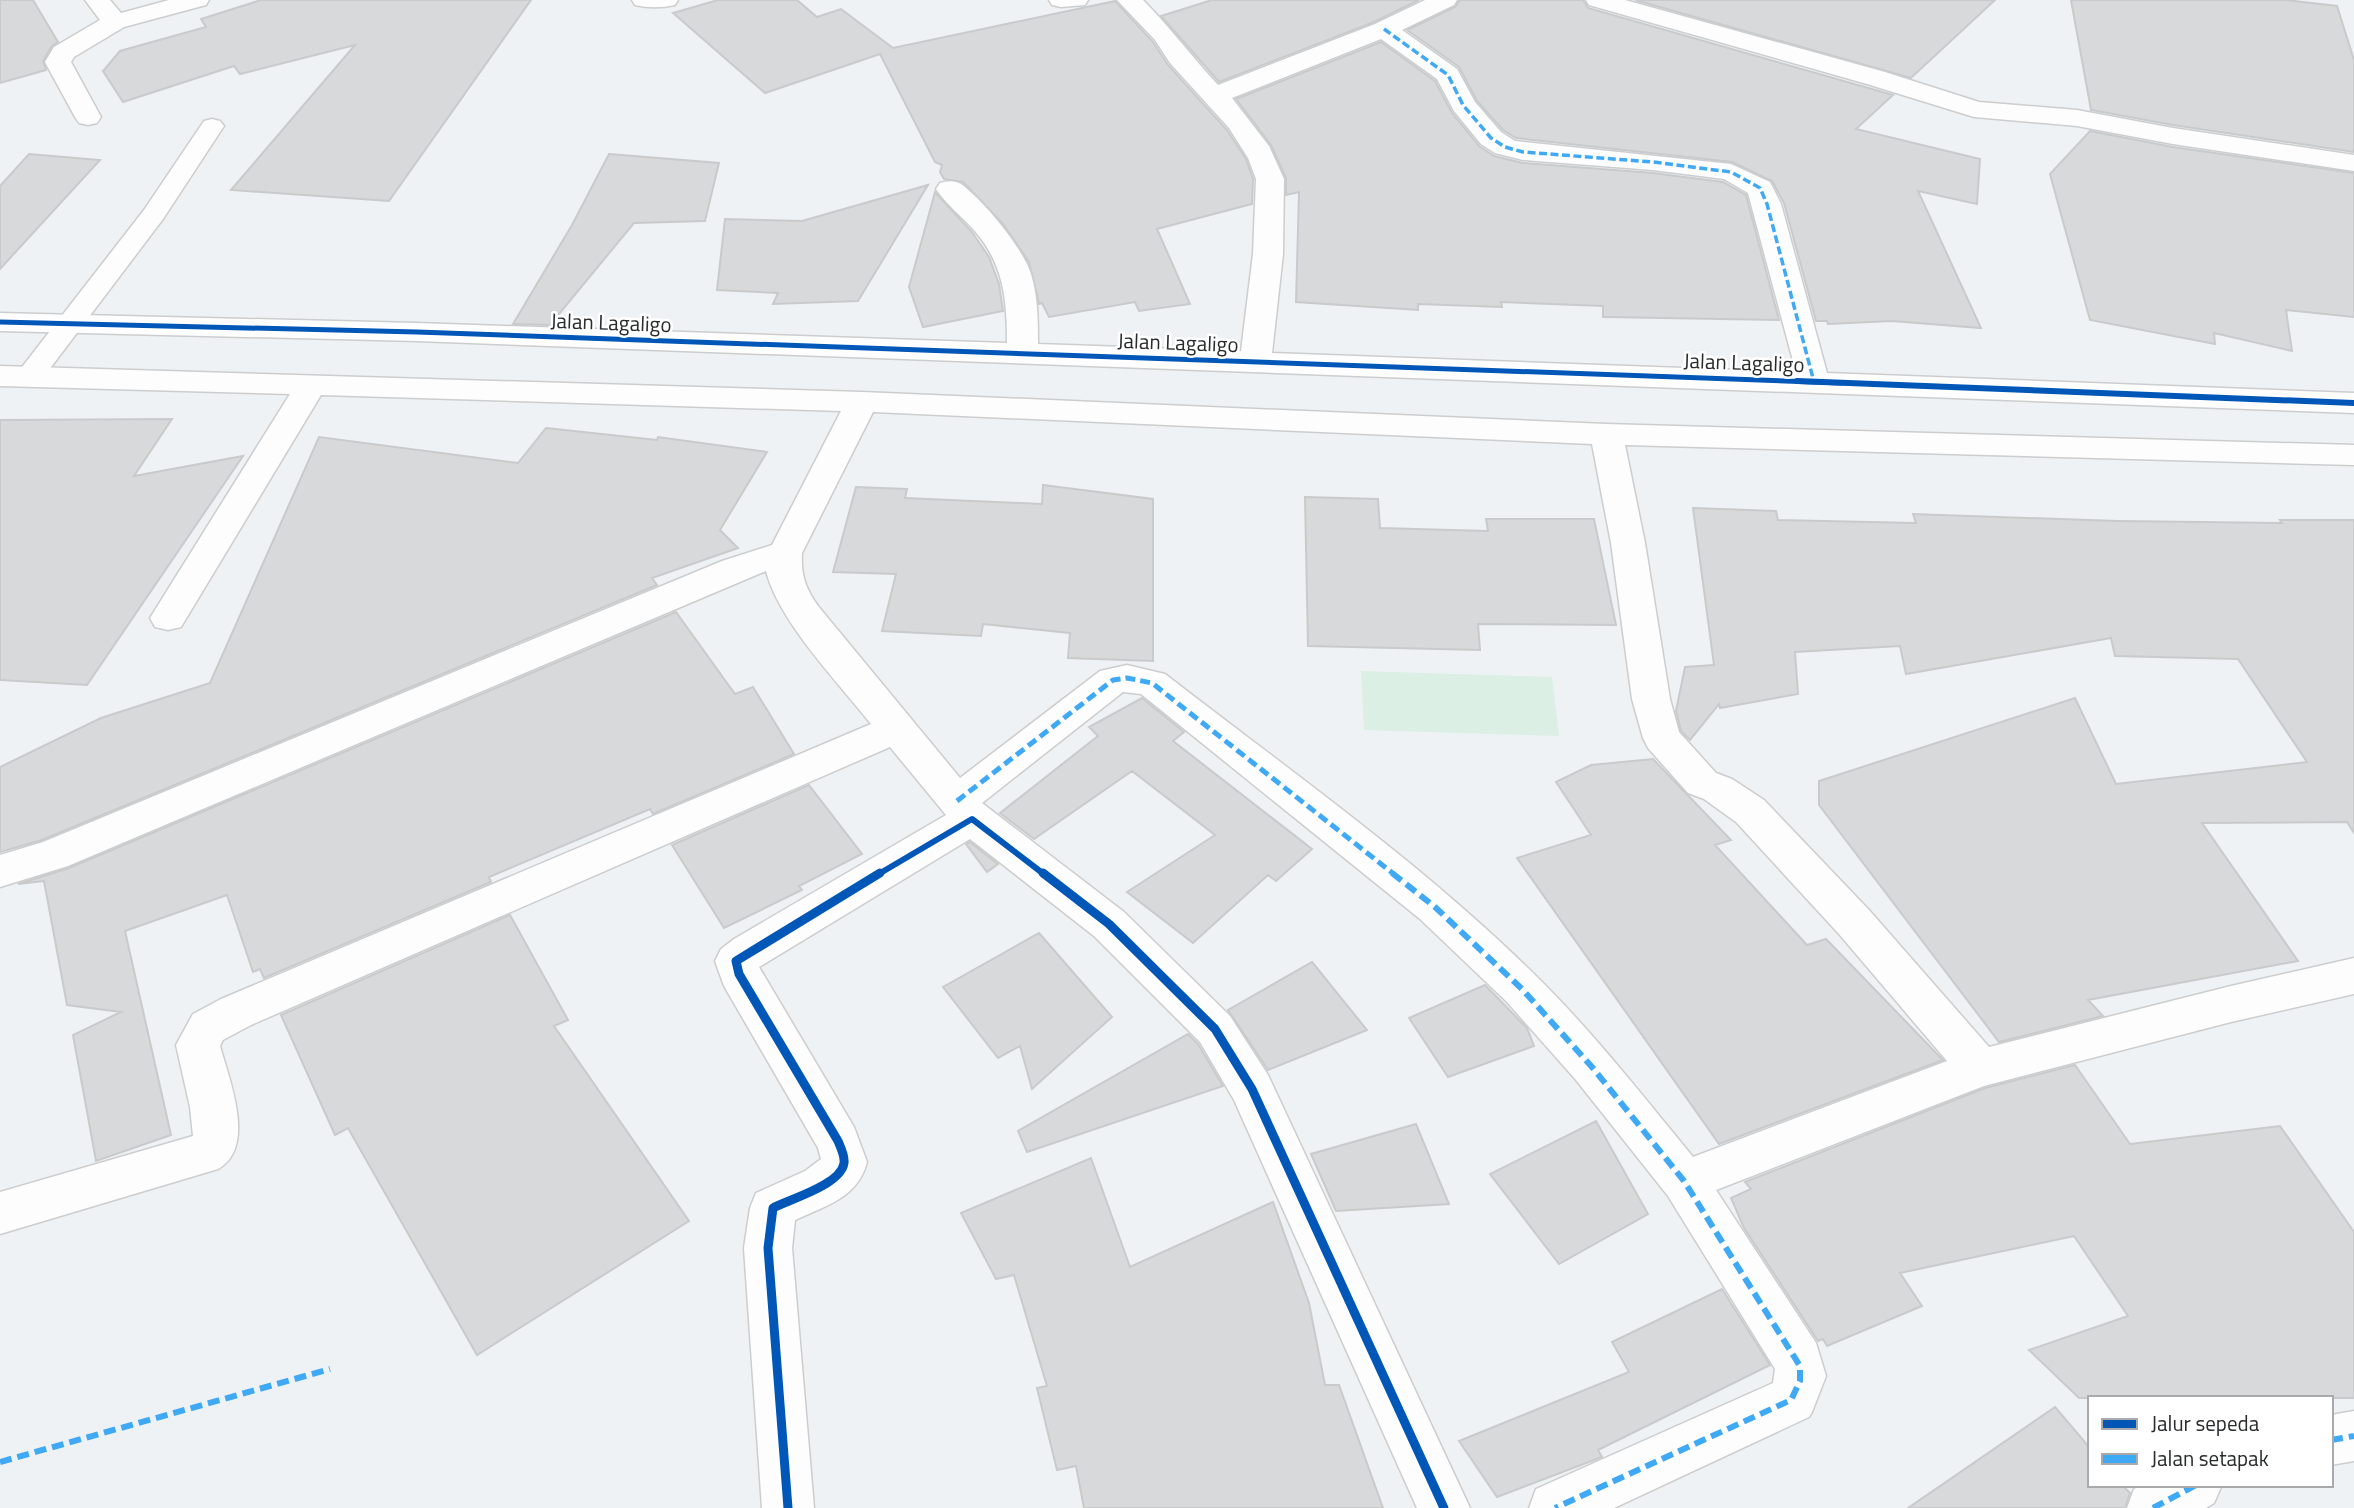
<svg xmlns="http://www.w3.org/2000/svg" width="2354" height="1508" viewBox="0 0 2354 1508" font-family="'Titillium Web',sans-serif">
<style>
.green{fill:#dbefe4}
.building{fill:#d7d9da;stroke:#c8cacb;stroke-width:2}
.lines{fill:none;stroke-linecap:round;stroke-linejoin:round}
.lane-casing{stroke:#cbcdcf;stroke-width:3}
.street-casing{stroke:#cbcdcf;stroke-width:3}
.lane{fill:#fdfdfd;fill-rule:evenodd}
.street{fill:#fdfdfd;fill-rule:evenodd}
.quiet-far2{stroke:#3fa9f5;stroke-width:3.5;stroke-dasharray:8 3.5;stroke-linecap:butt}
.quiet-far1{stroke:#3fa9f5;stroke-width:5;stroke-dasharray:10 5;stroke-linecap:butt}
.quiet{stroke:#3fa9f5;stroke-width:6;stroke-dasharray:12 6;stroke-linecap:butt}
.cycleway-far2-casing{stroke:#fff;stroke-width:9}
.cycleway-far1-casing{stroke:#fff;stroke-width:10}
.cycleway-casing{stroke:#fff;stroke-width:13}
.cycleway-far2{stroke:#0057b8;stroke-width:5}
.cycleway-far1{stroke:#0057b8;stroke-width:6}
.cycleway{stroke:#0057b8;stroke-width:9}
.labels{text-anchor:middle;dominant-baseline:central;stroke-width:5;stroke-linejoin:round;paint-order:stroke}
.street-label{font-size:21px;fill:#292b2c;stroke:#fff}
</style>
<rect width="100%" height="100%" fill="#eff2f4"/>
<path class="green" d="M1361,671L1552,677L1559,736L1364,730Z"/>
<path class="building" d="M0,0H33L58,42L52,46L43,61L46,70L0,83Z
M261,0H531L389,201L231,190L355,45L240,74L234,66L123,102L103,71L120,51L206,27L201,19Z
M718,0H797L817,17L841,9L893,48L1115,1L1153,42L1168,65L1227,130L1246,159L1253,179L1252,204L1157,229L1190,304L1139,311L1135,302L1049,317L1042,303L1039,304L1029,262L1003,224L963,182L944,179L940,172L942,165L935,162L880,54L765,93L673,13Z
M1212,0H1419L1374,22L1219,82L1161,16Z
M1460,0H1583L1588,8L1893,95L1856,129L1980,159L1977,204L1918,191L1981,328L1892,321L1828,324L1827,321H1816L1784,203L1772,181L1732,162L1516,138L1503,130L1477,101L1459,67L1407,30L1455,7Z
M1635,0H1995L1911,78Z
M2071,0H2286L2337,6L2354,60V152L2173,125L2091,110Z
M1381,42L1435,81L1452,113L1479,146L1494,156L1523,163L1653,173L1723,182L1746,195L1779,320L1603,317V306L1501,302L1502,307L1418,304V310L1296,302L1299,192L1286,195V178L1271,145L1236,99Z
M2090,131L2173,147L2354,173V317L2286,310L2292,351L2214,333L2215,344L2090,320L2050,174Z
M29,154L100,160L0,269V186Z
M609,154L719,163L705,221L634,223L550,325L513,324L572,225Z
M928,185L858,301L773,304L778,293L717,290L725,219L802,221Z
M935,192L972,232L989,257L999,284L1003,311L923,327L909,287Z
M172,419L134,476L243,456L87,685L0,680V420Z
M546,428L657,440L658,437L767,452L720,530L738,548L652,578L657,585L42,840L0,852V767L101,718L210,683L319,437L518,463Z
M1043,485L1153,499V661L1068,658L1070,633L983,624L981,636L882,631L896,574L833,572L856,487L907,489L905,498L1042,504Z
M1305,497L1378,499L1380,528L1488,531L1486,519H1594L1616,625L1478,624L1480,650L1308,646Z
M1693,508L1776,511L1778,520L1916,523L1913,514L2118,521L2282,523L2280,520H2354V833L2347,822L2202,823L2298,961L2088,1000L2103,1016L1999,1042L1819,805V781L2075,698L2116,784L2307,762L2238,659L2115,656L2111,638L1906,674L1900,646L1795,652L1798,694L1720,708L1719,704L1690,740L1681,731L1676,711L1685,667L1714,665Z
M676,612L735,694L753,687L794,754L653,814L650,809L489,877L491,882L264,978L260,969L253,972L227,895L125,931L171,1135L96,1161L73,1035L121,1012L67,1005L44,881L18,884L69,868Z
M1142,698L1184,732L1173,741L1312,849L1276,881L1268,875L1193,943L1127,892L1215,835L1132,771L1034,839L1000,813L1098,736L1089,727Z
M1653,759L1731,840L1715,845L1807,945L1826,939L1943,1060L1719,1144L1517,858L1591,835L1556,782L1591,765Z
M809,785L862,854L799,886L802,890L724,928L672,845Z
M970,842L998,864L987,872L966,844Z
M510,915L568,1020L554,1026L689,1221L477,1355L348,1128L335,1135L281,1015Z
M1039,933L1112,1017L1032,1089L1020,1046L998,1058L943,987Z
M1312,962L1367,1030L1268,1070L1228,1010Z
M1485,985L1527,1028L1534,1046L1448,1077L1409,1018Z
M1188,1034L1198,1044L1223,1086L1027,1152L1018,1131Z
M2075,1065L2130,1144L2280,1126L2354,1232V1398H2079L2029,1350L2128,1316L2074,1236L1900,1273L1922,1306L1827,1346L1823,1339L1818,1341L1744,1228L1731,1198L1751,1189L1745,1182L1985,1088Z
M1596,1121L1648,1214L1559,1264L1490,1174Z
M1416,1124L1449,1204L1336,1211L1311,1154Z
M1091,1158L1130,1267L1273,1202L1309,1303L1325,1385H1339L1383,1508H1084L1076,1466L1057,1470L1037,1388L1047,1386L1014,1275L996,1279L961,1213Z
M1722,1289L1770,1365L1598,1450L1602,1457L1497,1497L1459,1441L1629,1372L1612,1342Z
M2055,1407L2090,1448V1485H2122L2130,1493L2125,1508H1908Z"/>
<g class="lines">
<defs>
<path id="lane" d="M212,119L220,121L224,126L163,219L39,383L29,385L19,383L15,377L19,371L144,210L204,121Z"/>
<path id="street" d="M85,0H110L121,13L169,0H209L206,5L124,27L74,57L71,62L101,117L97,123L88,125L79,123L75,117L45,62L54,47L100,20Z
M632,0H678L675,5C662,8 648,8 635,5Z
M1049,0H1088L1085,5L1061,7L1052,5Z
M1117,0H1143C1170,27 1192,57 1218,85L1375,24L1425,0H1457L1454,5L1402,30L1457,69L1475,102L1501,132L1515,141L1731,164L1770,182L1781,204L1827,373L2354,393V413L417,341L0,331V313L417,323L1007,343C1007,300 1004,264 974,230C961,216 946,204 936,189L940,183C947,181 954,180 961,184C983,200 1023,248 1031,274C1038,297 1038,321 1038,344L1241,351L1253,254L1256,179L1248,158L1229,128L1170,63L1155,40ZM1381,39L1437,79L1454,111L1481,144L1495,153L1523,160L1653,170L1724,179L1748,193L1796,372L1272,353L1283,254L1284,179L1269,146L1232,98Z
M1586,0H1625L1885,72L1979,102L2077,110L2173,128L2354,155V171L2173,144L2077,126L1974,117L1867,84L1589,5Z
M0,366L862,392L1606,424L2354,445V465L1625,445L1645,543L1670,699L1679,732L1716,773L1732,779L1764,800L1869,910L1989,1047L2231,986L2354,958V994L2231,1022L1984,1086L1716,1190L1816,1343L1826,1376L1812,1412L1809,1417L1614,1508H1529L1536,1489L1773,1383L1775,1369L1668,1196L1576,1080L1507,1002L1420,919L1141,694L1123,692L982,803L1124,912L1230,1016L1268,1075L1470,1508H1417L1234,1100L1200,1042L1094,936L970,839L759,967L854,1127L867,1162C858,1198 825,1206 795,1220L792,1248L814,1508H762L744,1248L750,1208L756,1193L805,1171L821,1159L818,1148L724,986L715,961L721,949L734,939L946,815L890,747L251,1025L223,1040L220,1046C229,1079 257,1147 218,1169L0,1234V1192L193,1136L190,1107L176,1045L193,1014L221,999L871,724C838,682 779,622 766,571L68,866L0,887V855L43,842L722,561L772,545L841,411L321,395L181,627L168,630L155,627L150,618L290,394L0,386ZM873,412L1592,444L1611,543L1632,699L1643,738L1648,748L1688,793L1704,799L1736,822L1839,934L1947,1061L1693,1157C1642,1095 1593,1032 1536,976C1423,864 1290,771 1165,674L1127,665L1100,671L960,778L818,606C805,588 801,575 802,553Z
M2354,1411V1461L2331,1465V1415Z
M2142,1485H2222L2214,1503L2206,1508H2127L2134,1489Z"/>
</defs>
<use href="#lane" class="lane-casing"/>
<use href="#street" class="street-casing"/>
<use href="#lane" class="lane"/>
<use href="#street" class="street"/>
<path class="quiet-far2" d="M1384,29L1448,75L1463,105L1491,138L1505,147L1523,152L1653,162L1731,172L1760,188L1767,204L1814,382"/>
<path class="quiet-far1" d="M957,801L1113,680L1127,678L1152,683L1395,875"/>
<path class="quiet" d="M1392,873L1435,907L1522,989L1592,1067L1684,1181L1800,1366V1381L1791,1400L1555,1508
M2331,1440L2354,1436
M0,1462L330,1369
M2153,1508L2196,1485"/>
<defs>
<path id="cycleway-far2" d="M0,322L417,332L1842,383"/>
<path id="cycleway-far1" d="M1797,381L2354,403
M877,875L972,819L1045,875"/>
<path id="cycleway" d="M1043,873L1109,924L1215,1029L1252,1089L1444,1508
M788,1508L768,1248L773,1208C790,1199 841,1185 844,1163C845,1156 841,1148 838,1141L739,974L736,961L880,873"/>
</defs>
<use href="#cycleway-far2" class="cycleway-far2-casing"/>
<use href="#cycleway-far1" class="cycleway-far1-casing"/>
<use href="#cycleway" class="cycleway-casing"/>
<use href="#cycleway-far2" class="cycleway-far2"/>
<use href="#cycleway-far1" class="cycleway-far1"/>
<use href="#cycleway" class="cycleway"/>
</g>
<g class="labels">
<g class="street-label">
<text transform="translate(611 322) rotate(2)">Jalan Lagaligo</text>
<text transform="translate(1178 342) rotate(2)">Jalan Lagaligo</text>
<text transform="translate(1744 362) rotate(2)">Jalan Lagaligo</text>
</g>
</g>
<rect x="2088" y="1396" width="245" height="91" fill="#ffffff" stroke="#a9aaab" stroke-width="2"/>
<rect x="2102" y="1419" width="35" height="10" fill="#0057b8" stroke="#a9aaab" stroke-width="2"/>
<text x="2151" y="1431" font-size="21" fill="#292b2c">Jalur sepeda</text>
<rect x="2102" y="1454" width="35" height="10" fill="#3fa9f5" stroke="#a9aaab" stroke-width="2"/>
<text x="2151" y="1466" font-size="21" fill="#292b2c">Jalan setapak</text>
</svg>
